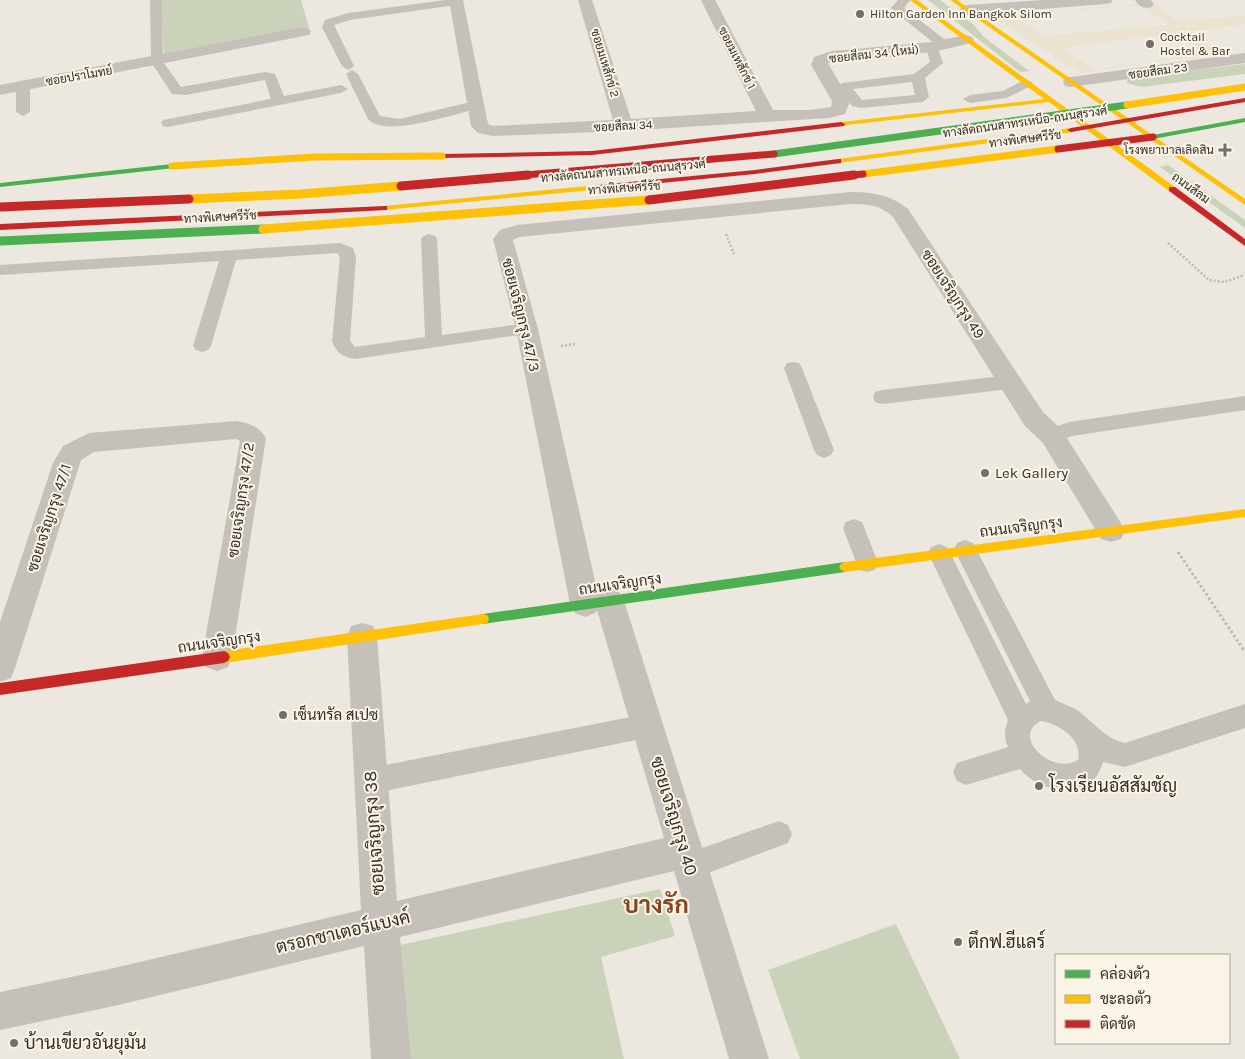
<svg xmlns="http://www.w3.org/2000/svg" width="1245" height="1059" viewBox="0 0 1245 1059" font-family="Karla,Sarabun,sans-serif">
<style>
.green{fill:#cad3ba}
.plaza{fill:#ebe2cf;fill-rule:evenodd}
.lines{fill:none;stroke-linecap:round;stroke-linejoin:round}
.path-far1{stroke:#beb9b1;stroke-width:2.5;stroke-dasharray:2 2;stroke-linecap:butt}
.path{stroke:#beb9b1;stroke-width:3;stroke-dasharray:2.5 2.5;stroke-linecap:butt}
.lane{fill:#c5c0b9;fill-rule:evenodd}
.street{fill:#c5c0b9;fill-rule:evenodd}
.fast{fill:#4caf50;fill-rule:evenodd}
.slow{fill:#ffc107;fill-rule:evenodd}
.jam{fill:#c62828;fill-rule:evenodd}
.fast-bridge-far1{stroke:#4caf50;stroke-width:7}
.fast-bridge{stroke:#4caf50;stroke-width:9}
.slow-bridge-far1{stroke:#ffc107;stroke-width:7}
.slow-bridge{stroke:#ffc107;stroke-width:9}
.jam-bridge-far1{stroke:#c62828;stroke-width:7}
.jam-bridge{stroke:#c62828;stroke-width:9}
.poi-dot{fill:#766f68;stroke:#faf4e7;stroke-width:2}
.labels{text-anchor:middle;dominant-baseline:central;stroke-width:4;stroke-linejoin:round;paint-order:stroke}
.far-poi-label{font-size:12px;fill:#362e27;stroke:#faf4e7;text-anchor:start}
.far-street-label{font-size:12px;fill:#362e27;stroke:#faf4e7}
.street-label{font-size:15px;fill:#362e27;stroke:#faf4e7}
.poi-label{font-size:15px;fill:#362e27;stroke:#faf4e7;text-anchor:start}
.near-poi-label{font-size:18px;fill:#362e27;stroke:#faf4e7;text-anchor:start}
.near-street-label{font-size:18px;fill:#362e27;stroke:#faf4e7}
.near-district-label{font-size:24px;font-weight:bold;fill:#86471f;stroke:#faf4e7}
</style>
<rect width="100%" height="100%" fill="#ece8e0"/>
<path class="green" d="M161,0H301L309,28L164,58Z
M928,0H940L973,24L984,37L1029,71L1023,72L1019,71Z
M1245,64V74L1142,87L1126,83L1129,78Z
M1168,165L1245,220V228L1160,167Z
M660,889L675,936L601,957L624,1059H410L400,945Z
M896,924L960,1059H800L768,970Z"/>
<path class="plaza" d="M1154,3L1177,21L1245,16V24L1187,32L1216,51L1245,49L1081,73L991,16ZM1143,5L1167,25L1044,36L1014,15ZM1177,32L1205,53L1095,70L1062,48Z"/>
<g class="lines">
<path class="path-far1" d="M726,234L734,254
M1168,243L1209,280L1224,282L1245,275
M561,346L575,344"/>
<path class="path" d="M1178,552L1243,649H1245"/>
<path class="lane" d="M150,0H162L163,62L181,87L265,72L275,74L284,96L341,85L348,89L341,93L168,127L163,126L161,123L163,120L271,99L265,80L186,95L172,94L151,62Z
M445,0H460L462,2L456,5L350,20L334,25L354,66L348,70L342,66L322,27L325,20L348,13Z
M898,0H910L904,8L948,42L950,45L948,48L944,49L937,46L943,63L925,78L929,97L923,102L861,108L852,106L838,88L842,83L914,74L930,62L926,47L928,44H935L893,10L891,8ZM912,82L915,95L862,100L853,89Z
M352,70L358,74L380,116L399,119L475,101L482,105L480,108C457,113 384,139 368,119L346,74Z
M1026,79L1033,83L1031,86L1006,98L970,103L963,99L970,95L1003,91Z
M23,82L30,86V112L23,116L16,112V86Z
M429,234L435,236L437,239L442,335L527,323L533,325L536,329L533,333L355,359C343,357 336,353 332,341L340,257L337,253L236,260L211,346L208,350L202,352L196,350L193,346L219,261L0,275V265L340,243L353,248L356,257L350,341L355,347L425,337L421,239L423,236Z
M793,362L799,363L802,368L834,450L831,455L824,458L817,455L814,450L784,368L787,363Z
M1010,375L1017,377L1019,382L1017,387L1010,389L882,404L875,402L873,397L875,392L882,390Z
M1245,396V410L1072,436L1067,438L1063,448L1056,450L1049,448L1046,443L1052,428L1069,422Z
M854,519L862,522L878,563L875,570L867,572L859,570L843,528L846,522Z
M965,540L973,543L1055,700C1062,703 1070,706 1077,710C1094,722 1104,738 1125,743L1245,704V728L1125,767L1103,762C1101,767 1099,775 1094,779C1072,798 1038,790 1020,769L966,785L957,781L953,772L957,763L1008,747C1004,738 1004,730 1008,720L928,553L931,547L939,544L947,547L1026,704L1030,701L954,549L957,543ZM1041,721C1059,724 1083,739 1078,760C1052,776 1010,736 1041,721Z
M646,714L655,718L658,726L655,734L646,738L370,794L361,790L357,781L361,772L370,768Z
M779,821L788,825L792,834L788,843L689,880L679,876L675,866L679,856Z"/>
<path class="street" d="M449,0H463L488,124L493,126L613,120L578,0H592L631,119L756,111L701,0H715L773,110H809L831,107L832,101L811,65L814,57L832,51L932,42L966,35L972,37L974,40L972,43L932,52L828,63L850,101L845,114L829,118L624,131L493,136L478,133L471,126Z
M1043,0H1113L1111,3L1106,4L967,15L962,13L959,10L962,7L967,5Z
M1135,0H1151L1154,4L1152,7C1144,9 1139,7 1135,0Z
M303,27L309,29L311,32L309,35L0,95V85Z
M1245,53V63L1071,87L1065,86L1063,82L1065,78L1071,77Z
M851,192C871,192 892,195 908,209L1043,412L1061,429L1121,523L1125,531L1121,539L1111,542L1101,539L1043,443L1025,426L893,217C881,205 867,204 851,204L519,237L513,240L538,329L598,594L599,592L609,588L619,592L624,601L769,1059H729L674,871L400,937L411,1059H371L364,946L114,1006L0,1030V992L114,968L361,910L347,636L351,626L362,623L373,626L377,636L397,901L664,838L597,610L595,613L585,617L575,613L570,604L516,329L493,239L500,230L517,225Z
M236,421C249,423 259,426 266,438L232,657L228,667L217,671L206,667L202,657L240,441L236,439L94,452L81,460L15,668L11,678L0,682V622L53,463L63,446L89,433Z"/>
<path class="fast" d="M1245,118V122L1153,139L1149,137L1153,135Z
M172,164H175V168L0,187V183Z
M845,562L849,564L851,567L849,570L845,572L483,624L479,623L477,619L479,615L483,614Z"/>
<path class="slow" d="M910,0H917L1175,187V191H1169L1049,102L838,126L837,124L841,122L1044,99Z
M950,0H957L1245,199V205Z
M1071,128L1075,130L1074,132L838,163L834,161L838,159Z
M598,185L602,187L601,189L384,210L380,208L384,206Z
M1245,509V517L845,572L841,570L839,567L841,564L845,562Z
M483,614L487,615L489,619L487,623L483,624L224,663L220,661L218,657L220,653L224,651Z"/>
<path class="jam" d="M1245,98V102L1071,132L1067,130L1071,128Z
M841,122L845,124L844,126L592,155L442,158L438,156L442,154L592,151Z
M838,159H841V163L755,174L598,189L594,187L598,185L755,170Z
M1169,187H1175L1245,239V246L1169,191Z
M384,206H387V210L0,230V224Z
M224,651L228,653L230,657L228,661L224,663L0,695V683Z"/>
<path class="fast-bridge-far1" d="M774,154L1127,105"/>
<path class="fast-bridge" d="M0,241L263,229"/>
<path class="slow-bridge-far1" d="M1127,105L1245,87
M172,166L314,157L442,156
M863,174L1058,149"/>
<path class="slow-bridge" d="M189,199L300,194L401,186
M263,229L649,200"/>
<path class="jam-bridge-far1" d="M1058,149L1153,137
M513,176L774,154
M844,176L863,174"/>
<path class="jam-bridge" d="M401,186L528,175
M649,200L854,175
M0,207L189,199"/>
</g>
<g class="poi-dot">
<circle cx="860" cy="14" r="5"/>
<circle cx="1150" cy="44" r="5"/>
<path d="M1222.5 142.5h5v5h5v5h-5v5h-5v-5h-5v-5h5z"/>
<circle cx="985" cy="473" r="5"/>
<circle cx="283" cy="715" r="5"/>
<circle cx="1039" cy="786" r="5"/>
<circle cx="958" cy="942" r="5"/>
<circle cx="14" cy="1043" r="5"/>
</g>
<g class="labels">
<g class="far-poi-label">
<text x="870" y="14">Hilton Garden Inn Bangkok Silom</text>
<text x="1160" y="37">Cocktail<tspan x="1160" dy="14">Hostel &amp; Bar</tspan></text>
<text x="1214" y="150" text-anchor="end">โรงพยาบาลเลิดสิน</text>
</g>
<g class="far-street-label">
<text transform="translate(874 54) rotate(-6)">ซอยสีลม 34 (ใหม่)</text>
<text transform="translate(737 58) rotate(63)">ซอยมเหสักข์ 1</text>
<text transform="translate(605 63) rotate(73)">ซอยมเหสักข์ 2</text>
<text transform="translate(1158 71) rotate(-8)">ซอยสีลม 23</text>
<text transform="translate(79 76) rotate(-10)">ซอยปราโมทย์</text>
<text transform="translate(1025 122) rotate(-8)">ทางลัดถนนสาทรเหนือ-ถนนสุรวงศ์</text>
<text transform="translate(623 126) rotate(-3)">ซอยสีลม 34</text>
<text transform="translate(1025 139) rotate(-7)">ทางพิเศษศรีรัช</text>
<text transform="translate(623 171) rotate(-5)">ทางลัดถนนสาทรเหนือ-ถนนสุรวงศ์</text>
<text transform="translate(624 188) rotate(-4)">ทางพิเศษศรีรัช</text>
<text transform="translate(1191 188) rotate(36)">ถนนสีลม</text>
<text transform="translate(220 217) rotate(-3)">ทางพิเศษศรีรัช</text>
</g>
<g class="street-label">
<text transform="translate(953 294) rotate(57)">ซอยเจริญกรุง 49</text>
<text transform="translate(521 315) rotate(76)">ซอยเจริญกรุง 47/3</text>
<text transform="translate(241 500) rotate(-82)">ซอยเจริญกรุง 47/2</text>
<text transform="translate(49 518) rotate(-72)">ซอยเจริญกรุง 47/1</text>
<text transform="translate(1021 527) rotate(-7)">ถนนเจริญกรุง</text>
<text transform="translate(620 584) rotate(-8)">ถนนเจริญกรุง</text>
<text transform="translate(219 642) rotate(-8)">ถนนเจริญกรุง</text>
</g>
<g class="poi-label">
<text x="995" y="473">Lek Gallery</text>
<text x="293" y="715">เซ็นทรัล สเปซ</text>
</g>
<g class="near-poi-label">
<text x="1049" y="786">โรงเรียนอัสสัมชัญ</text>
<text x="968" y="942">ตึกฟ.ฮีแลร์</text>
<text x="24" y="1043">บ้านเขียวอันยุมัน</text>
</g>
<g class="near-street-label">
<text transform="translate(674 816) rotate(73)">ซอยเจริญกรุง 40</text>
<text transform="translate(374 833) rotate(-94)">ซอยเจริญกรุง 38</text>
<text transform="translate(343 932) rotate(-13)">ตรอกชาเตอร์แบงค์</text>
</g>
<g class="near-district-label">
<text x="656" y="905">บางรัก</text>
</g>
</g>
<rect x="1055" y="954" width="175" height="90" fill="#faf4e7" stroke="#aca59a"/>
<rect x="1065" y="970" width="25" height="8" fill="#4caf50" stroke="#aca59a"/>
<text x="1100" y="979" font-size="15" fill="#362e27">คล่องตัว</text>
<rect x="1065" y="995" width="25" height="8" fill="#ffc107" stroke="#aca59a"/>
<text x="1100" y="1004" font-size="15" fill="#362e27">ชะลอตัว</text>
<rect x="1065" y="1020" width="25" height="8" fill="#c62828" stroke="#aca59a"/>
<text x="1100" y="1029" font-size="15" fill="#362e27">ติดขัด</text>
</svg>
